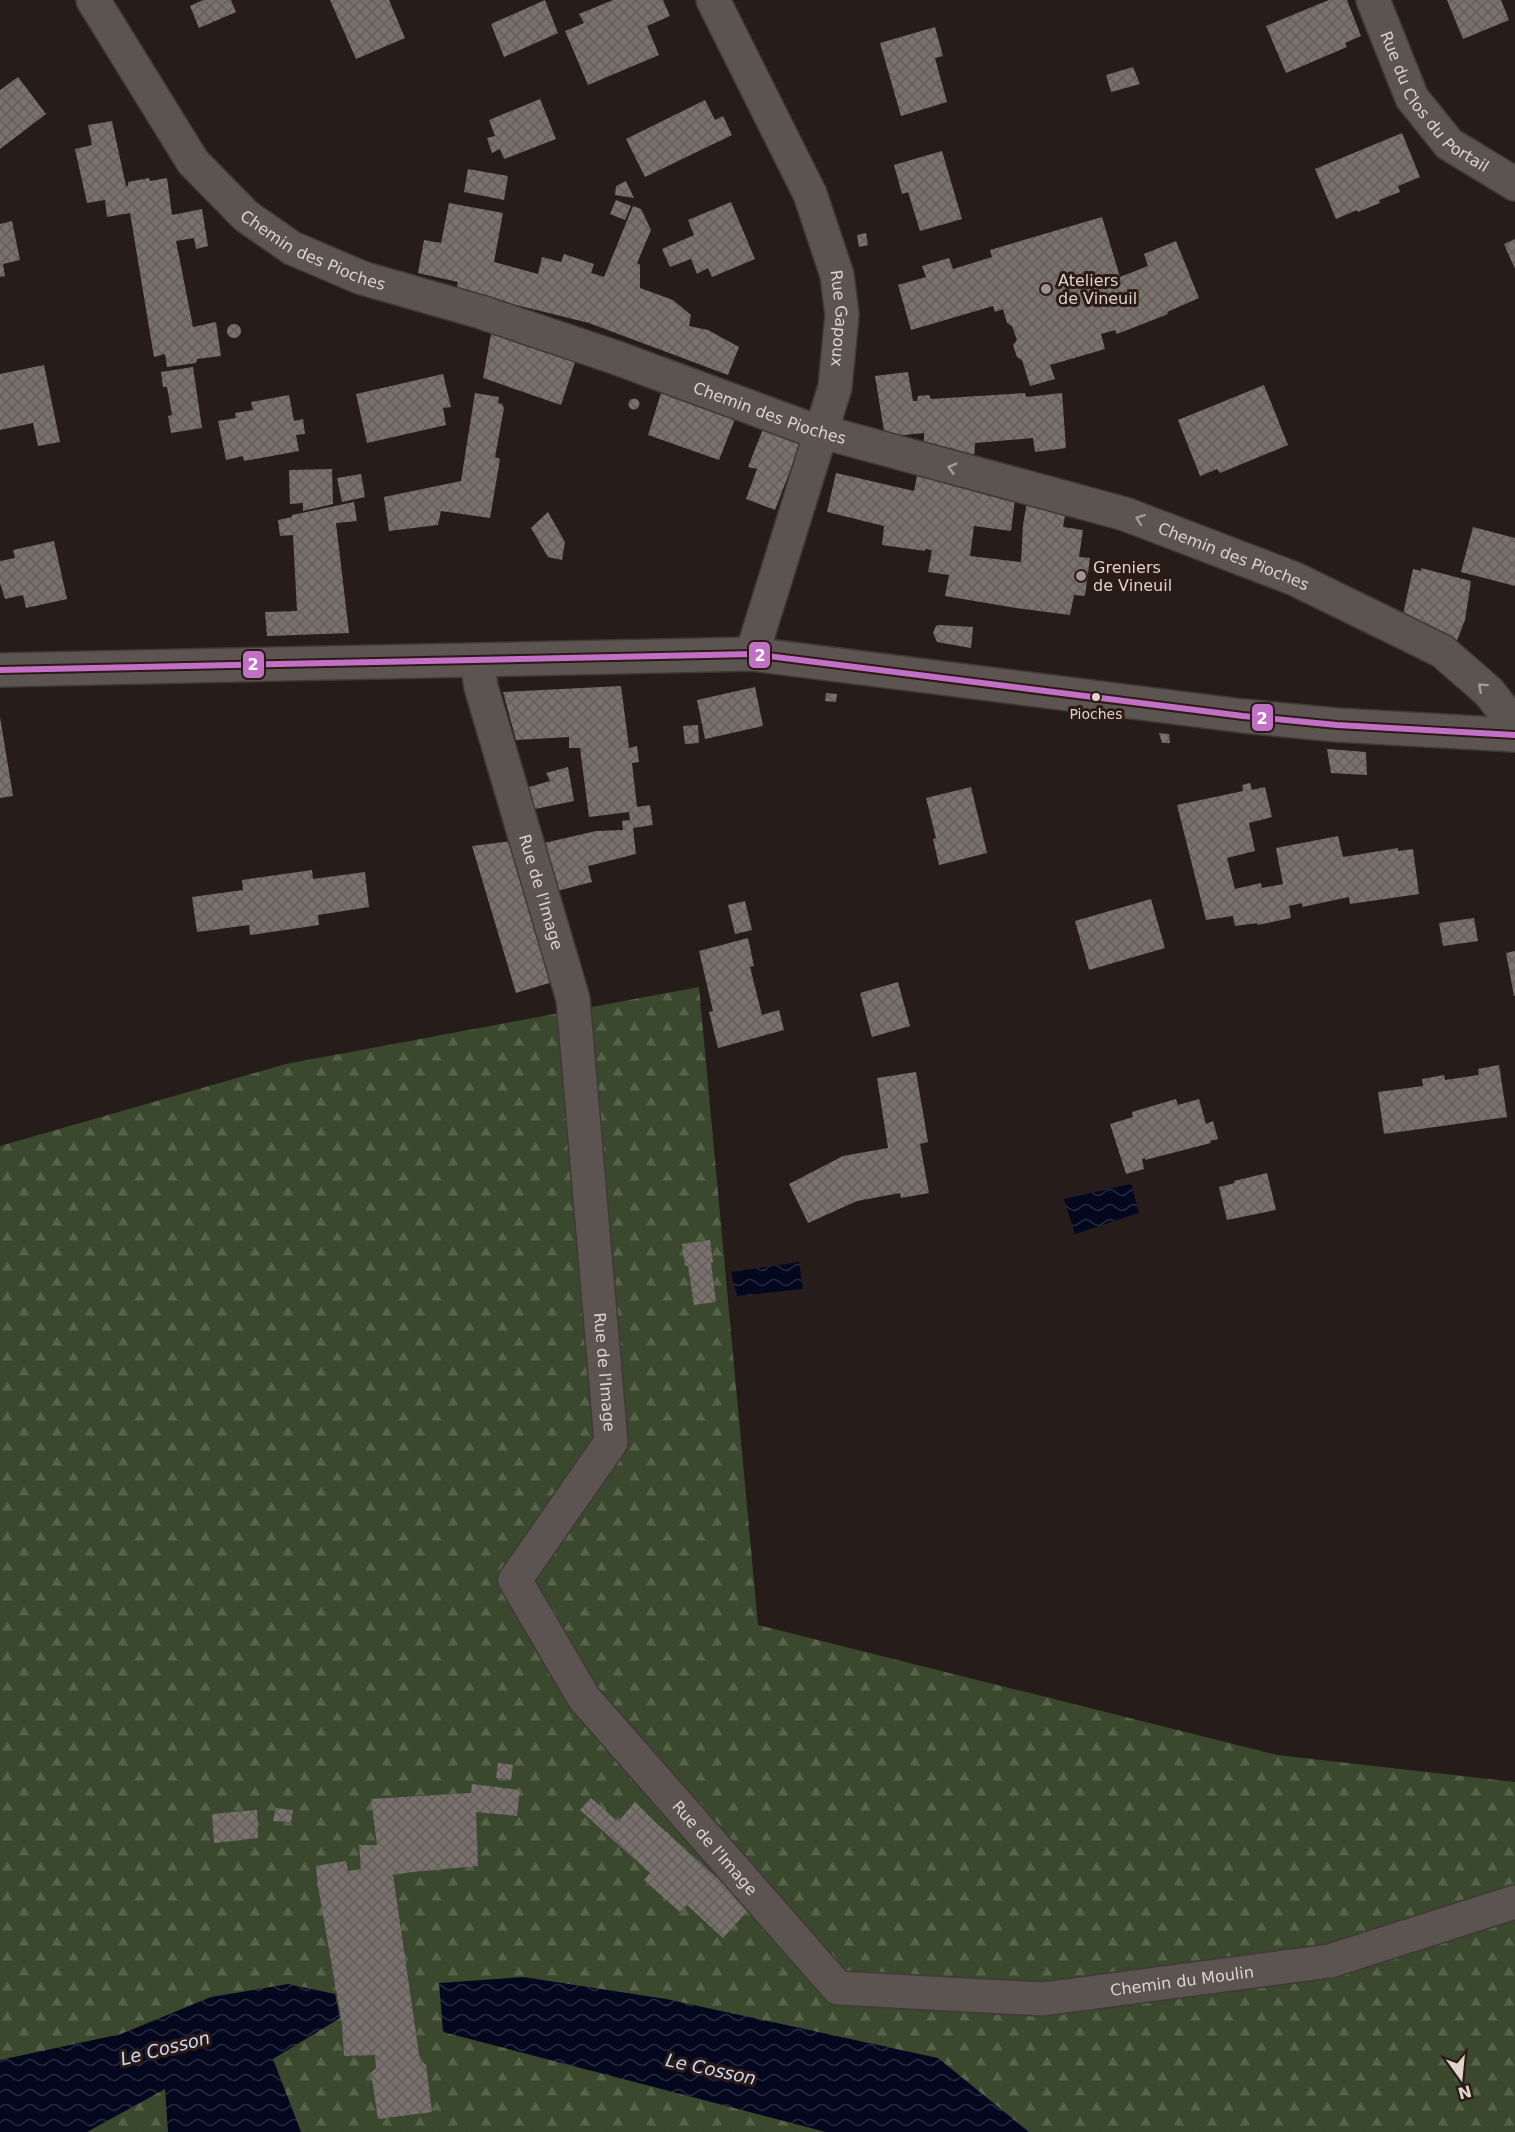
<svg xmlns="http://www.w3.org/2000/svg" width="1515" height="2132" viewBox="0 0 1515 2132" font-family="'DejaVu Sans',sans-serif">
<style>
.forest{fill:url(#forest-firs)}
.water{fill:url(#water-waves)}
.building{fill:url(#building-cross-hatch)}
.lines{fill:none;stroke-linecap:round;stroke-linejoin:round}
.street-casing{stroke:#403936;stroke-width:36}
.secondary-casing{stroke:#403936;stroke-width:36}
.street{stroke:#5c5451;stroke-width:33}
.secondary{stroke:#5c5451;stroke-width:33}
.bus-1-casing{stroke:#2c1b14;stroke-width:10}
.bus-1{stroke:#c170c5;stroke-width:6}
.oneway{stroke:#a49a96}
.poi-dot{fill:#9e938f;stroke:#2c1b14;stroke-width:2}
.bus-dot{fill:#dfd3ce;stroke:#2c1b14;stroke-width:2}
.labels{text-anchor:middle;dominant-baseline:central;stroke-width:6;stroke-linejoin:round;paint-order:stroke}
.bus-label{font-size:14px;fill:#dfd3ce;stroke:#2c1b14}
.street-label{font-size:16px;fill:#dfd3ce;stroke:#2c1b14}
.poi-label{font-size:16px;fill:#dfd3ce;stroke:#2c1b14;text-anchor:start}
.water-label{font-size:18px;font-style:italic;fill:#c7dafd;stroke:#2c1b14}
.line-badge{stroke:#2c1b14;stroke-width:2}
.badge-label{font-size:16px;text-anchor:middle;font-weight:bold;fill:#fff}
</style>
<defs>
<pattern id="forest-firs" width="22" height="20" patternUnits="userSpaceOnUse" patternTransform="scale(1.5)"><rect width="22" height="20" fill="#3a492d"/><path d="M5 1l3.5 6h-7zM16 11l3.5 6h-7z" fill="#56624a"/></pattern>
<pattern id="water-waves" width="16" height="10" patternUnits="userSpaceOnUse" patternTransform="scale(1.5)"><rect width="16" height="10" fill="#04081f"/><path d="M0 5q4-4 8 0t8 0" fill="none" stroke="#282b3e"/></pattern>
<pattern id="building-cross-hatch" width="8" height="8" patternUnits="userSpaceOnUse" patternTransform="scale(1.5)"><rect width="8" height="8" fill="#79716d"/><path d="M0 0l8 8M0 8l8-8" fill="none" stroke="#635d5a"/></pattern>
</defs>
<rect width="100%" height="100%" fill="#261d1a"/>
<path class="forest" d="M699,987L758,1625L1277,1755L1515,1782V2132H0V1146L286,1064Z"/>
<path class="water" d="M1131,1184L1139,1213L1075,1234L1064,1199Z
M799,1262L803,1289L737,1296L731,1272Z
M523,1977L666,1999L938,2058L1029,2132H826L443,2032L439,1983Z
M288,1984L335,1994L340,2018L273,2059L301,2132H168L165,2089L87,2132H0V2060L121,2034L211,1997Z"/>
<path class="building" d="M203,0H231L236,12L199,28L190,6Z
M330,0H389L405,38L356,59Z
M545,0L558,33L504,57L491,24Z
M613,0H663L670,16L647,26L659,55L588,85L565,31L584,23L579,14Z
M1329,0H1347L1361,36L1345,43L1347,47L1286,73L1266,26Z
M1447,0H1501L1509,20L1463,39Z
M935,27L943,56L935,58L947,102L901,116L880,43Z
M1133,67L1140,84L1111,92L1106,75Z
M18,77L46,114L0,149V90Z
M540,99L556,139L504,159L500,149L492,153L487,138L495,136L489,120Z
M705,100L715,120L723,116L732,135L645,177L626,139Z
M112,121L126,186H128V182L149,178L150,181L167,178L172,215L202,209L208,246L196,249L194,238L176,241L193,327L216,322L221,356L197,359L196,363L167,367L165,354L154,357L130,213L107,217L105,200L87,203L75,149L92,145L88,125Z
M1402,133L1420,177L1398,186L1400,192L1379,200L1380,203L1358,212L1357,210L1336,219L1315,169Z
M942,151L962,219L920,231L908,192L902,194L894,165Z
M468,169L508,176L504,200L464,192Z
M626,181L634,198L615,195L616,186Z
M616,200L631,206L625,220L610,214Z
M731,202L755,259L712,277L708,268L697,274L691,259L670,267L662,249L694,235L688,220Z
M449,203L503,213L494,262L538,274L542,257L561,262L564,254L594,264L591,273L604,277L633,206L641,209L651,230L637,263L640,265V288L673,300L691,315L689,326L708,330L739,347L728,375L589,323L456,290L458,282L418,273L424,240L441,243Z
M1102,217L1120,277L1148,266L1144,254L1176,241L1199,298L1167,312L1168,314L1117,334L1115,330L1101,334L1105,349L1050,365L1055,379L1030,386L1022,360L1017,357L1013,345L1017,340L1012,326L1007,323L1003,309L995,312L993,306L911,330L898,285L926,277L922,266L949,258L953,269L992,257L990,250Z
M12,221L20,260L3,264L5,276L0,277V224Z
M866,233L868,245L859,247L857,235Z
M1515,239V269L1504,244Z
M227 331a7 7 0 1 1 14 0a7 7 0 1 1-14 0Z
M491,334L575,362L561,405L483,378Z
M44,365L60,442L38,446L33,423L0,430V374Z
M193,367L202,428L171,433L168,416L172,415L167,387H163L161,372Z
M908,372L913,401H917L918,396L929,395L931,399L1025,393L1026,397L1062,393L1066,448L1035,452L1033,438L975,443L974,459L924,447V433L885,437L875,376Z
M443,374L451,407L443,408L446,425L367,443L356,394Z
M1264,385L1288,445L1220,473L1217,469L1200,476L1178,420Z
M475,393L499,397L498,403L502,404L504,408L495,457L500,459L490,518L441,511L438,525L389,531L384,497L461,481Z
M661,393L735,419L719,460L648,435Z
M289,395L294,421L303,419L305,434L296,435L299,451L244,461L243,456L226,460L218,421L236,418L235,413L253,410L251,402Z
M628.5 404a5.5 5.5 0 1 1 11 0a5.5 5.5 0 1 1-11 0Z
M763,429L798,441L800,445L775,510L746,499L757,469L748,467Z
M332,469L333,504L303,511V503L290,504L289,470Z
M836,473L914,491L917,476L1015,499L1011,531L974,526L970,556L1021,562L1023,525L1027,501L1066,510L1063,527L1083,530L1079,557L1090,558L1085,596L1074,595L1070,615L1016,608L945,596L949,575L928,572L932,550L925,549V551L882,545L884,526L827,512Z
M361,474L365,497L342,502L337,478Z
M354,502L357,521L336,523L349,633L267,636L265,612L297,611L293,535L280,536L278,520L292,517V515Z
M548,512L565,542L562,560L548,557L531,528Z
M1473,527L1515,538V586L1461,572Z
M54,541L67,599L26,608L23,595L5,599L0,583V561L15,558L13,550Z
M1421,568L1471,581L1465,620L1454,648L1402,619L1413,569L1421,571Z
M939,625L973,627L971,648L937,642L933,633L936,626Z
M621,686L629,748L637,746L639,762L632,763L637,807L650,805L653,825L633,828L636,854L588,866L592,882L557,891L544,843L596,831L623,830L622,821L630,820L629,812L589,817L580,748H569V737L516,740L503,692Z
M755,687L763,726L705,739L697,700Z
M826,693L837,694L836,702L825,701Z
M0,717L13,796L0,798Z
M698,725L699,743L685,744L683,726Z
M1159,733L1169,734L1170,743H1162Z
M1327,749L1366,752L1367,775L1331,773Z
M568,767L574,801L535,809L529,787L550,781L546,773Z
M1250,783L1252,790L1265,787L1272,817L1249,823L1255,851L1227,858L1235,889L1261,883L1262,888L1283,884L1276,848L1338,836L1343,857L1398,848V851L1413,849L1419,894L1350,904L1349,897L1302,907V903L1289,906L1291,918L1258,925L1257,923L1235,926L1233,916L1206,920L1177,805L1243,791L1242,785Z
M971,787L987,853L939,865L933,839L936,838L926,798Z
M513,841L556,981L516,993L472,846Z
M312,870L313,879L365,872L369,907L318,915L319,925L250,935L249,925L197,932L192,897L243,890L242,880Z
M1151,899L1165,948L1089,970L1075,921Z
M745,901L752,930L735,934L728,905Z
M1474,918L1478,941L1443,946L1439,923Z
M748,938L754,966L750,967L762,1015L779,1010L784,1030L718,1048L709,1012L713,1011L699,951Z
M1515,951V996H1514L1506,953Z
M898,982L910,1026L872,1037L860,993Z
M1499,1065L1507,1117L1384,1134L1378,1092L1423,1086L1422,1079L1444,1075L1445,1080L1479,1075L1478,1069Z
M916,1072L928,1142L920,1144L929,1193L901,1198L900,1193L857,1201L808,1223L789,1184L843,1156L888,1148L877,1078Z
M1176,1099L1178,1105L1199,1099L1206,1124L1213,1121L1218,1139L1210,1141L1211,1143L1145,1160V1158L1142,1159L1144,1169L1126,1174L1110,1124L1133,1117L1132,1112Z
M1267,1173L1276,1210L1227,1220L1219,1187L1235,1183L1234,1181Z
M710,1240L713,1262L711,1263L716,1302L694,1305L688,1266H685L682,1244Z
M498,1763L513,1765L511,1780L496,1778Z
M472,1784L520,1790L517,1816L476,1812L478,1866L412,1872L393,1875L420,2061L426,2065L432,2112L378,2119L371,2073L376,2068L375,2055L344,2056L342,2024L318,1886L316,1866L346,1861L348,1871L361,1869L359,1845H377L371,1799L471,1793Z
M591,1798L618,1822L635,1802L654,1821L750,1908L723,1938L687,1905L680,1912L644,1880L650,1873L580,1810Z
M276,1808L293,1810L291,1822L273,1821Z
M257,1810L258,1838L214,1843L212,1814Z"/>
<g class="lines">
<defs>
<g id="street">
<path id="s1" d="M93,0L193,162L246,216L292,248L362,278L481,312L617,358L804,427L1125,514L1295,579L1442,651L1489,692L1506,714L1512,735"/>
<path id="s2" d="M713,0L810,194L837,275L842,315L835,387L752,654"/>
<path id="s3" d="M1373,0L1412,98L1449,144L1515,184"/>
<path id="s4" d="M477,661L481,687L573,999L611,1442L515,1580L584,1698L838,1988L1043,1999L1330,1961L1515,1902"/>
</g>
<path id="secondary" d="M0,670L752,654L1243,716L1337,725L1515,735"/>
</defs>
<use href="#street" class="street-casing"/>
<use href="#secondary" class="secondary-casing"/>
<use href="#street" class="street"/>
<use href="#secondary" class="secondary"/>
<defs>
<path id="bus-1" d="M0,670L752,654L1243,716L1337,725L1515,735"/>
</defs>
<use href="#bus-1" class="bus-1-casing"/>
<use href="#bus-1" class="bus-1"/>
</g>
<defs><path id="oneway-chevron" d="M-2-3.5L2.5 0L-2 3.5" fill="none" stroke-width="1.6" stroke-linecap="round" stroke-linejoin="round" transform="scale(1.5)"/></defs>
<g class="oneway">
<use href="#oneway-chevron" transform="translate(952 468) rotate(-165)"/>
<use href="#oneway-chevron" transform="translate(1140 519) rotate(-159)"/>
<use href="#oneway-chevron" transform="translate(1482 687) rotate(-138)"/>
</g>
<g class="poi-dot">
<circle cx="1046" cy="289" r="6"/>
<circle cx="1081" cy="576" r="6"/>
</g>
<circle class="bus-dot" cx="1096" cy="697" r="5"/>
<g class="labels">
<g class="bus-label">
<text x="1096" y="714">Pioches</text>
</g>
<g class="street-label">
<text stroke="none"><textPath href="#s3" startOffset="122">Rue du Clos du Portail</textPath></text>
<text stroke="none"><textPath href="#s1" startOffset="342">Chemin des Pioches</textPath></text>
<text stroke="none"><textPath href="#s2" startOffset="346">Rue Gapoux</textPath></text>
<text stroke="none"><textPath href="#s1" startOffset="828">Chemin des Pioches</textPath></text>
<text stroke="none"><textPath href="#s1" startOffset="1314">Chemin des Pioches</textPath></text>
<text stroke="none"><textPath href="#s4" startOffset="240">Rue de l'Image</textPath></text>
<text stroke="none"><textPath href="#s4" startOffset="726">Rue de l'Image</textPath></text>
<text stroke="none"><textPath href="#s4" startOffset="1300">Rue de l'Image</textPath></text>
<text stroke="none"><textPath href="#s4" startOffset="1832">Chemin du Moulin</textPath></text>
</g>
<g class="poi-label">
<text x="1058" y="280">Ateliers<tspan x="1058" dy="18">de Vineuil</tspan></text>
<text x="1093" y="567">Greniers<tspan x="1093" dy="18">de Vineuil</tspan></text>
</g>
<g class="water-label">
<text transform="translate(165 2048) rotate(-14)">Le Cosson</text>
<text transform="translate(711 2069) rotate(12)">Le Cosson</text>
</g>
</g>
<g class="line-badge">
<rect x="748" y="641" width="23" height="28" rx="6" fill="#c170c5"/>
<rect x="242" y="650" width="23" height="29" rx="6" fill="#c170c5"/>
<rect x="1251" y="703" width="23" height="29" rx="6" fill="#c170c5"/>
</g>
<g class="badge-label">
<text x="760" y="661">2</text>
<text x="253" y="670">2</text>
<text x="1262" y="724">2</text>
</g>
<g transform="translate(1461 2078) rotate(165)" stroke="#2c1b14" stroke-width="4.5" paint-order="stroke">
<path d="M0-4.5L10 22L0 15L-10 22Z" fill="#dfd3ce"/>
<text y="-9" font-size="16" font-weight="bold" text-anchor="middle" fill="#dfd3ce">N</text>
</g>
</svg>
